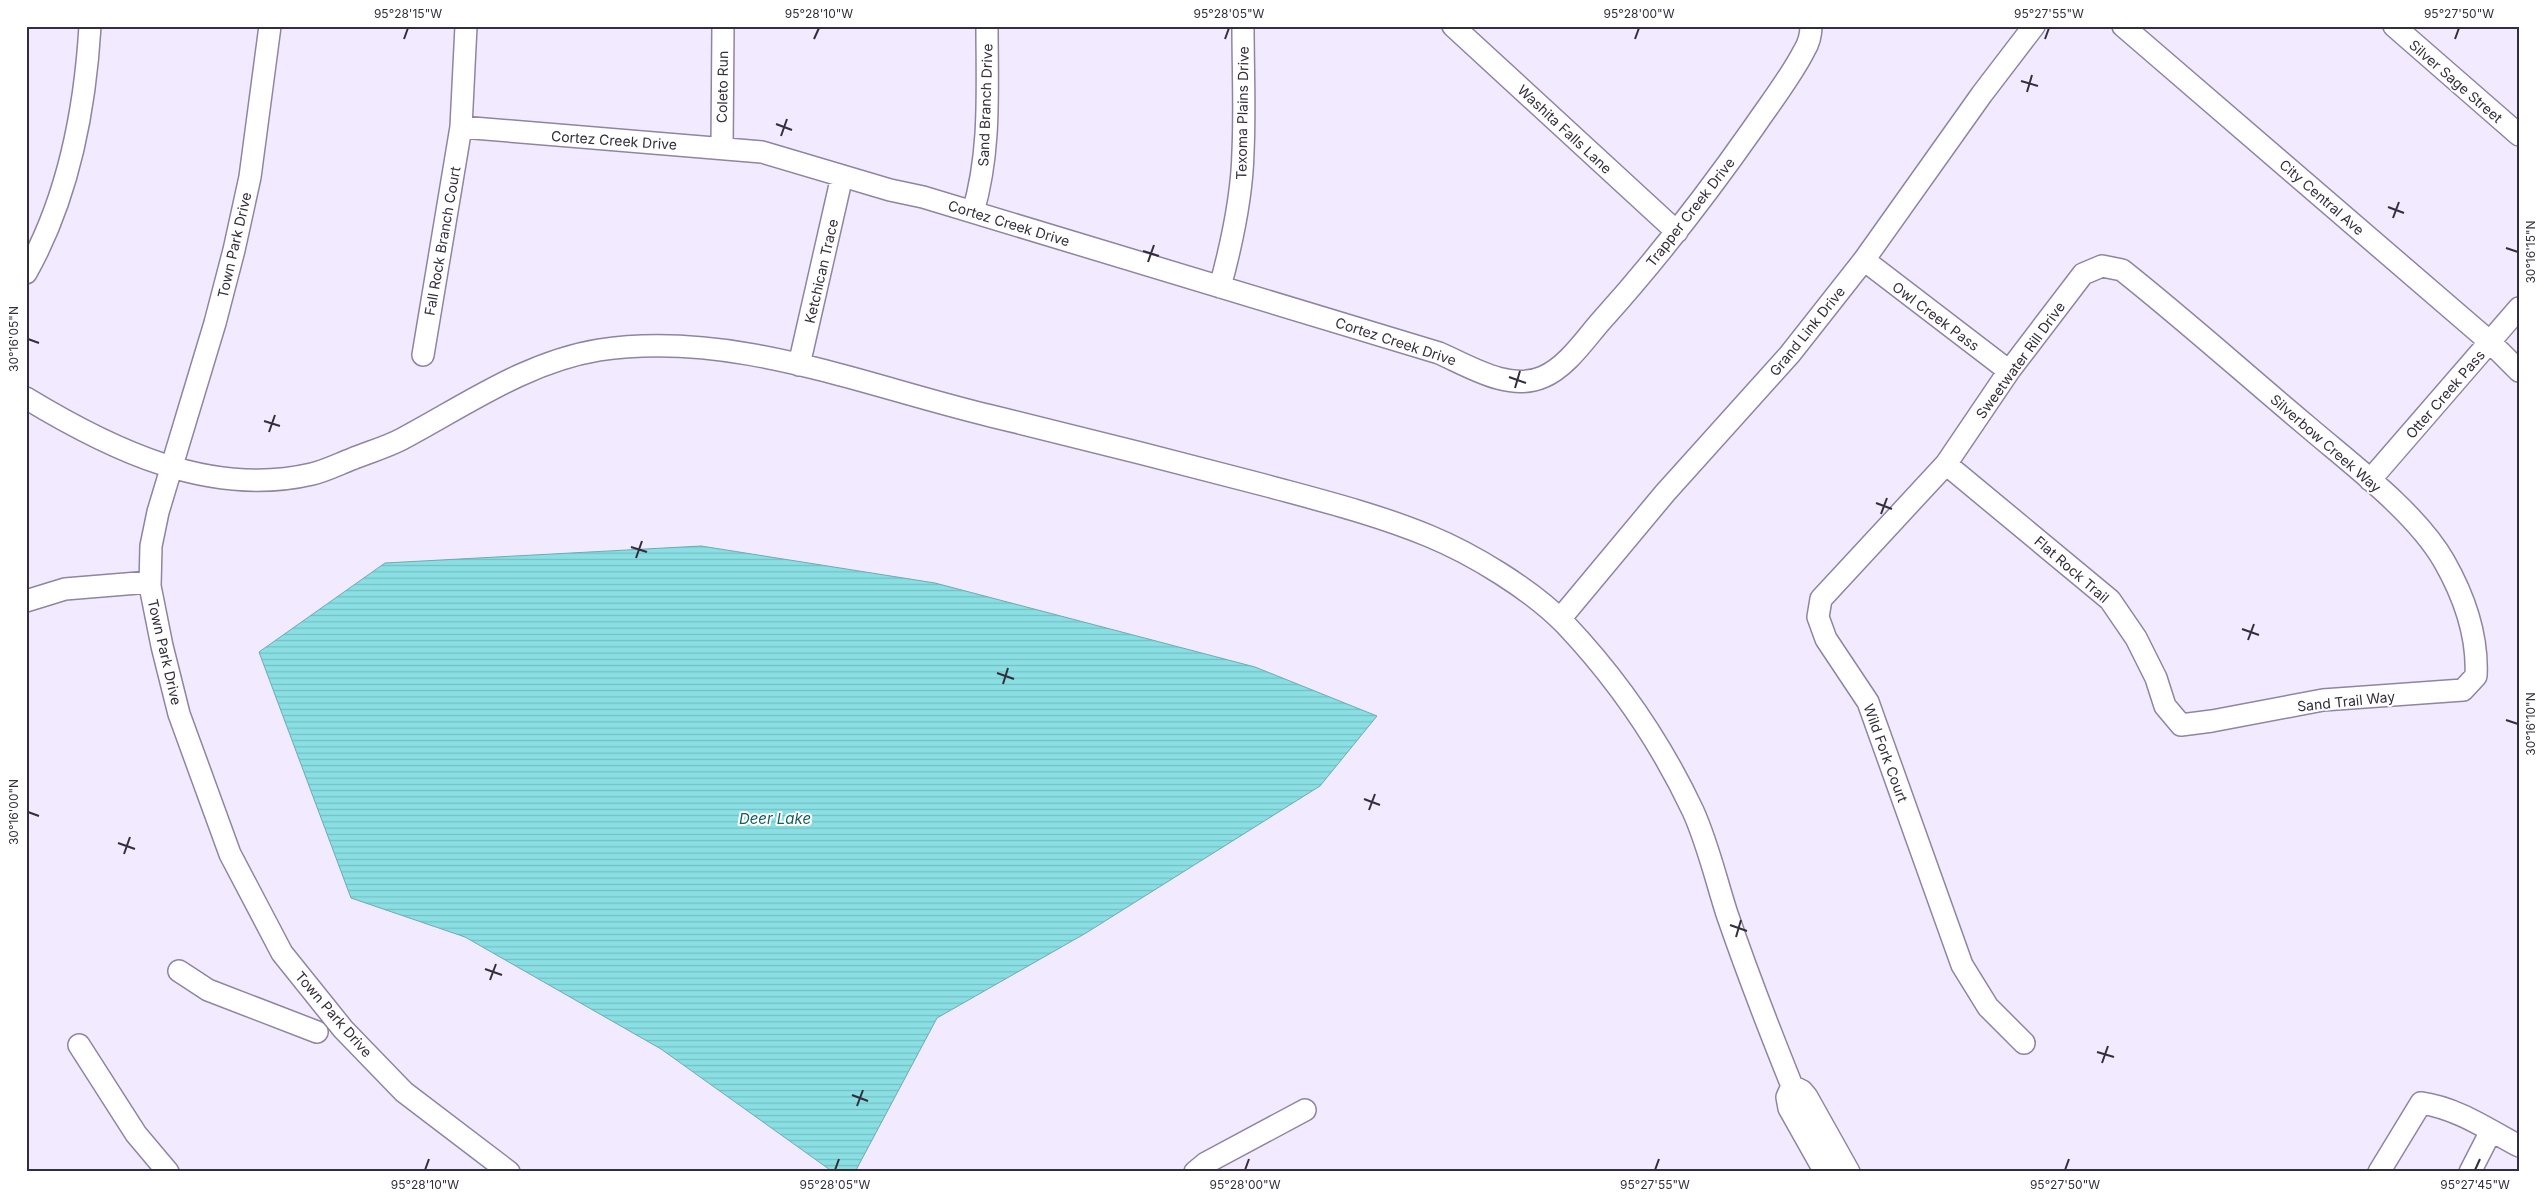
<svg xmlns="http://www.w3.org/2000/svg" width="2545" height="1198" viewBox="0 0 2545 1198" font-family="Inter,sans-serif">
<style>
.water{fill:url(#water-rules);stroke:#6faab1}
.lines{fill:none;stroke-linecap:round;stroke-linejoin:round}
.minor-casing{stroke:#9084a3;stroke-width:24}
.minor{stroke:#fff;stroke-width:21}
.ticks{fill:none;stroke:#332e3b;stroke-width:2}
.labels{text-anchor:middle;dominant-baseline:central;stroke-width:4;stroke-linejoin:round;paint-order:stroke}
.street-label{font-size:14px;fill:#332e3b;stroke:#fff}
.water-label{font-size:15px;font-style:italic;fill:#155e62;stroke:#fff}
.neatline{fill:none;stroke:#332e3b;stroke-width:2}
.ticks-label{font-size:12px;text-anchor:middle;fill:#332e3b}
</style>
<defs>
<pattern id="water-rules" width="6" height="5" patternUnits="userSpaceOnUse" patternTransform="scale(1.25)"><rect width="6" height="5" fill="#89dfe3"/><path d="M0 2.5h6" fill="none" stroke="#77c0c4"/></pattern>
</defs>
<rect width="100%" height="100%" fill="#f2ebff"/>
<path class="water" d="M701,546L935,583L1255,667L1377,716L1320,786L1086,933L937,1018L855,1172H833L661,1049L465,937L351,898L259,652L385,563Z"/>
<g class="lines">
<defs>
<path id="minor" d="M270,26L250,177L234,250L215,323L158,512L151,546L150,586L162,646L179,714L230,854L282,953L343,1029L404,1092L509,1172
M1453,26L1677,232
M2123,26L2490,342L2519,371
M2394,26L2519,135
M461,127L762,152L890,190L923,197L1439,353C1469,366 1509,392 1543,377C1567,367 1585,339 1602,320C1657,259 1707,194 1754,127C1771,102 1790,78 1804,51C1809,43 1811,35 1811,26
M722,148L723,26
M973,212C991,151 987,89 987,26
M1864,260L2009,371
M26,273C68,199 85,111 90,26
M1220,287C1232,243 1242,198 1243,152C1245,110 1243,68 1243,26
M423,355L461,127L466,26
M799,365L842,176
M26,398C110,449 210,498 312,474C325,471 339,464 352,459C369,452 387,447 402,439C466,405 526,362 599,350C733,330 862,385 991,416C1082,438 1173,461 1264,485C1319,500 1376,514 1429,536C1473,554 1532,590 1565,624C1617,679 1661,743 1693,811C1708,844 1716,880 1727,914C1747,972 1769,1029 1792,1086
M1946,464L2110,600L2136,638L2156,678L2165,706L2181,725L2212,721L2323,700L2463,690L2476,676C2478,636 2464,596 2444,561C2416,512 2350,463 2307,426C2245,374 2185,320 2122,270L2102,266L2083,274L2009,371L1946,464L1821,599L1818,617L1826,639L1868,702L1962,965L1988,1007L2024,1043
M2370,480L2519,308
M26,601L65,589L150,582
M1560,619L1665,493L1790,354L1864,260L1982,94L2034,26
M179,971L208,990L317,1032
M79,1045L136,1134L168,1172
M1792,1086L1802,1091L1807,1097L1849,1172
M1792,1086L1787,1097L1789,1108L1825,1172
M1195,1172L1206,1163L1305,1110
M2379,1172L2421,1103C2457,1108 2487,1129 2519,1146
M2470,1172L2491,1131"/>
</defs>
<use href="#minor" class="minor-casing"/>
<use href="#minor" class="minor"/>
</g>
<path class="ticks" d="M404,39L408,28M814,39L819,28M1225,39L1229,28M1635,39L1639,28M2045,39L2049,28M2455,39L2459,28M2021,81L2038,86M2027,92L2032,75M776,124L792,130M781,136L787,119M2388,207L2404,213M2393,218L2399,202M2506,248L2518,252M1143,251L1159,256M1148,262L1154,245M28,339L39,343M1509,377L1526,383M1515,388L1520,371M264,421L280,426M269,432L275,415M1876,503L1892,509M1881,514L1887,498M631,547L647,552M636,558L642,541M2242,629L2259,635M2248,640L2254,624M997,673L1014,679M1003,684L1008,668M2506,720L2518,724M1364,799L1380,805M1369,810L1375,794M28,812L39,816M118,843L135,849M124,854L130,837M1730,925L1747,931M1736,937L1741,920M485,969L502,975M490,980L496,964M2097,1052L2114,1057M2102,1063L2108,1046M852,1095L868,1101M857,1106L863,1090M425,1170L429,1159M835,1170L839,1159M1245,1170L1249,1159M1655,1170L1659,1159M2065,1170L2069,1159M2475,1170L2480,1159"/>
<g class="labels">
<g class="street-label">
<text transform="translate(2456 81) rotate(41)">Silver Sage Street</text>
<text transform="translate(722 87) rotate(-89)">Coleto Run</text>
<text transform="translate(985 105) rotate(-88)">Sand Branch Drive</text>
<text transform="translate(1242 113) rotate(-89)">Texoma Plains Drive</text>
<text transform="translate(1565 129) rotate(43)">Washita Falls Lane</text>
<text transform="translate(614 140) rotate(4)">Cortez Creek Drive</text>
<text transform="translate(2322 197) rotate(41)">City Central Ave</text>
<text transform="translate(1690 212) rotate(-52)">Trapper Creek Drive</text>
<text transform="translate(1009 223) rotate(17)">Cortez Creek Drive</text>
<text transform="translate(442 241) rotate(-80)">Fall Rock Branch Court</text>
<text transform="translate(234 245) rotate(-77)">Town Park Drive</text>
<text transform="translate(821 271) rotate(-77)">Ketchican Trace</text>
<text transform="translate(1936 316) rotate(37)">Owl Creek Pass</text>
<text transform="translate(1807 331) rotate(-51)">Grand Link Drive</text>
<text transform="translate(1396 341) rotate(18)">Cortez Creek Drive</text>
<text transform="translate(2020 360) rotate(-54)">Sweetwater Rill Drive</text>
<text transform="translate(2445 394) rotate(-49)">Otter Creek Pass</text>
<text transform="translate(2326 443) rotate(41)">Silverbow Creek Way</text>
<text transform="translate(2072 569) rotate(41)">Flat Rock Trail</text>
<text transform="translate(165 652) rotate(77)">Town Park Drive</text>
<text transform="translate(2346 701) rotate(-6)">Sand Trail Way</text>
<text transform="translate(1886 753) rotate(70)">Wild Fork Court</text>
<text transform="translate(334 1014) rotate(49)">Town Park Drive</text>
</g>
<g class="water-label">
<text x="775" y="818">Deer Lake</text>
</g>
</g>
<rect width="2545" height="1198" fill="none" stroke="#ffffff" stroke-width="55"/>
<rect x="28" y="28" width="2490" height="1142" class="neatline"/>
<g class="ticks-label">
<text x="408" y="18">95°28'15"W</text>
<text x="819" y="18">95°28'10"W</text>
<text x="1229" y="18">95°28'05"W</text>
<text x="1639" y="18">95°28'00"W</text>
<text x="2049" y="18">95°27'55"W</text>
<text x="2459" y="18">95°27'50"W</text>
<text transform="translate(2531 252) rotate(-90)" y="4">30°16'15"N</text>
<text transform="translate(14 339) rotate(-90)" y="4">30°16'05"N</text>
<text transform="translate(2531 724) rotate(-90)" y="4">30°16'10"N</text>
<text transform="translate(14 812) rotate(-90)" y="4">30°16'00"N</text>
<text x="425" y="1189">95°28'10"W</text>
<text x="835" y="1189">95°28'05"W</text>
<text x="1245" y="1189">95°28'00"W</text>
<text x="1655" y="1189">95°27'55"W</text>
<text x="2065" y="1189">95°27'50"W</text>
<text x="2475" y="1189">95°27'45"W</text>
</g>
</svg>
